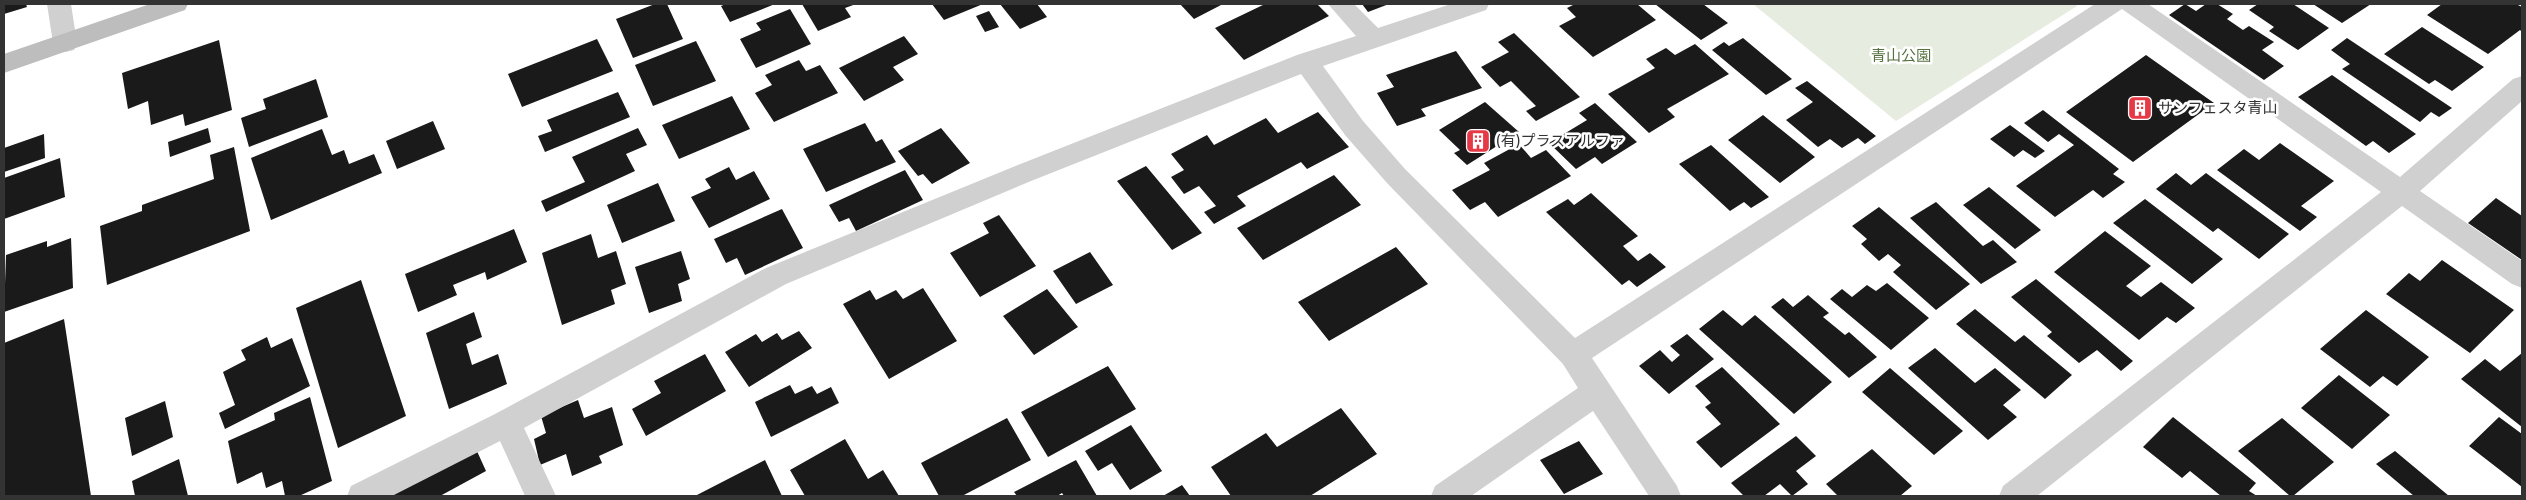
<svg xmlns="http://www.w3.org/2000/svg" width="2526" height="500" viewBox="0 0 2526 500" font-family="Cabin,'Noto Sans JP',sans-serif">
<style>
.green{fill:#e6ecdf}
.building{fill:#1a1a1a}
.lines{fill:none;stroke-linecap:round;stroke-linejoin:round}
.street{fill:#d0d0d0;fill-rule:evenodd}
.secondary{fill:#bdbdbd;fill-rule:evenodd}
.labels{text-anchor:middle;dominant-baseline:central;stroke-width:5;stroke-linejoin:round;paint-order:stroke}
.park-label{font-size:15px;fill:#56703f;stroke:#fff}
.poi-label{font-size:15px;fill:#333;stroke:#fff;text-anchor:start}
</style>
<rect width="100%" height="100%" fill="#fff"/>
<path class="green" d="M1753,4H2076L2077,6L1896,121Z"/>
<path class="building" d="M4,4H26L27,7L4,14Z
M655,4H667L683,39L633,58L616,19Z
M726,4H775L730,22L721,6Z
M802,4H856L845,8L851,17L818,31Z
M932,4H983L944,20Z
M1000,4H1037L1047,17L1020,29Z
M1180,4H1223L1194,19Z
M1265,4H1317L1329,16L1244,60L1215,28Z
M1362,4H1389L1368,12Z
M1575,4H1637L1656,20L1593,57L1559,26L1576,17L1567,8Z
M1655,4H1703L1728,23L1701,40Z
M2185,4L2196,11L2206,4H2217L2233,14L2227,19L2243,30L2249,26L2274,42L2262,50L2284,66L2264,80L2169,15Z
M2258,4H2293L2329,28L2298,50L2269,31L2274,27L2249,10Z
M2313,4H2371L2342,23Z
M2442,4H2516L2522,7V32L2520,30L2488,54L2427,15Z
M790,9L811,44L756,68L740,39L761,30L756,23Z
M989,11L999,27L985,32L976,16Z
M2422,27L2484,67L2452,91L2435,80L2429,84L2384,54Z
M1514,33L1580,97L1536,121L1526,111L1536,106L1511,81L1500,87L1481,67L1509,52L1498,42Z
M904,36L918,54L893,67L904,80L864,101L839,68Z
M1743,38L1792,79L1766,95L1712,50L1724,42L1729,46Z
M2347,38L2452,108L2439,117L2431,112L2420,122L2342,69L2350,64L2331,50Z
M597,39L613,71L522,107L508,74Z
M219,40L232,110L185,126L183,114L151,125L148,101L128,109L122,73Z
M696,41L716,81L653,106L635,65Z
M1695,44L1729,74L1667,109L1675,117L1649,133L1608,94L1655,68L1646,59L1666,48L1675,55Z
M1456,51L1482,88L1421,109L1426,116L1397,126L1377,93L1394,87L1386,75Z
M2146,55L2214,103L2133,162L2066,112Z
M799,60L806,71L820,65L838,93L774,122L755,93L772,85L765,75Z
M2332,75L2416,134L2389,153L2373,141L2366,146L2298,97Z
M316,79L328,117L249,147L241,118L266,109L263,99Z
M1807,81L1876,136L1865,144L1858,138L1842,148L1830,139L1818,147L1786,120L1813,102L1795,88Z
M618,92L630,117L545,152L538,136L552,131L547,120Z
M732,96L750,129L679,159L662,125Z
M1485,102L1519,132L1467,165L1454,153L1460,150L1439,130Z
M1595,103L1637,142L1602,164L1595,157L1576,169L1549,143L1587,120L1579,113Z
M2043,110L2119,169L2113,174L2125,182L2103,198L2093,190L2055,217L2016,186L2074,145L2059,134L2048,142L2024,123Z
M1318,112L1349,147L1307,169L1301,162L1237,196L1246,206L1214,224L1204,212L1216,206L1199,186L1184,194L1171,177L1184,170L1171,154L1207,135L1214,145L1266,118L1278,133Z
M1763,115L1815,157L1780,183L1728,140Z
M433,121L445,149L397,169L386,141Z
M865,123L876,142L882,139L896,162L826,192L803,149Z
M2010,125L2045,151L2035,158L2023,150L2014,157L1990,139Z
M208,128L211,142L170,157L168,142Z
M638,128L647,145L626,154L635,171L546,212L541,201L585,182L572,157Z
M941,128L970,163L932,184L923,174L918,176L898,151Z
M322,129L332,155L344,150L349,164L374,154L382,173L271,220L251,158Z
M44,134L45,158L4,172V148Z
M2280,143L2334,181L2301,206L2317,217L2300,231L2217,170L2244,149L2259,160Z
M1519,144L1531,158L1546,150L1571,176L1498,217L1485,202L1470,210L1452,190L1490,170L1484,163Z
M1711,145L1769,197L1751,208L1744,202L1730,211L1679,164Z
M234,147L250,231L107,285L100,226L142,211V205L214,179L210,155Z
M60,158L65,197L4,219V178Z
M1146,166L1202,233L1172,250L1117,181Z
M729,167L736,180L754,171L770,199L709,228L691,197L711,188L705,179Z
M905,170L923,200L856,231L849,218L839,222L829,205Z
M2176,173L2191,185L2206,173L2289,234L2259,259L2218,228L2213,232L2156,189Z
M1334,175L1361,205L1263,260L1237,228Z
M658,183L675,221L622,243L607,205Z
M1989,187L2041,230L2015,249L1963,205Z
M1591,193L1638,236L1623,246L1638,261L1650,253L1666,267L1637,287L1629,280L1622,285L1546,212L1568,199L1574,205Z
M2496,198L2522,216V260L2468,223Z
M2145,199L2223,259L2192,284L2113,223Z
M1936,202L1983,246L1993,240L2017,262L1981,284L1910,218Z
M1879,207L1970,284L1936,310L1893,272L1901,265L1888,254L1879,261L1861,244L1867,239L1852,226Z
M782,209L803,248L745,275L737,258L726,263L714,239Z
M999,215L1036,266L980,297L950,253L989,233L983,223Z
M514,229L527,262L487,280L485,272L453,285L457,295L418,312L405,274Z
M2105,231L2151,266L2126,286L2141,297L2161,282L2195,308L2176,323L2167,317L2139,340L2054,272Z
M591,234L598,258L616,251L626,284L611,290L615,304L562,325L542,253Z
M71,238L73,288L4,312L6,255L47,241V247Z
M1396,247L1428,284L1329,341L1298,302Z
M681,251L690,279L678,284L682,301L649,313L635,267Z
M1090,252L1113,285L1076,304L1053,271Z
M2442,260L2514,310L2470,353L2386,294L2409,273L2420,281Z
M2036,279L2133,361L2121,371L2097,350L2079,363L2047,336L2052,332L2011,297Z
M361,280L406,416L338,448L296,308Z
M1887,283L1929,318L1891,350L1830,299L1842,289L1852,297L1867,285L1876,291Z
M923,288L957,341L889,379L843,304L870,290L876,300L896,290L903,299Z
M1047,289L1078,327L1034,355L1003,316Z
M1808,295L1829,313L1823,317L1845,335L1849,332L1877,357L1849,378L1771,307L1783,298L1793,307Z
M1975,309L2015,342L2024,335L2072,375L2045,399L1956,324Z
M1723,310L1742,326L1755,315L1832,382L1794,414L1699,329Z
M2366,310L2429,357L2397,386L2383,376L2370,387L2320,349Z
M474,312L482,337L466,344L472,365L498,354L507,384L449,409L426,333Z
M64,319L91,496H4V343Z
M799,331L812,348L749,387L725,352L756,334L762,342L777,333L782,340Z
M1687,334L1714,359L1669,394L1639,366L1660,350L1672,362L1680,355L1670,346Z
M267,337L271,348L292,338L310,386L225,429L219,413L235,405L223,372L246,360L241,350Z
M1935,348L1975,383L1995,368L2021,390L2003,405L2017,417L1988,440L1908,368Z
M2522,353V427L2461,379L2485,359L2500,371Z
M705,354L726,391L646,436L632,409L661,393L654,381Z
M1108,366L1136,409L1048,457L1021,412Z
M1722,367L1780,424L1721,468L1696,442L1721,424L1705,407L1711,403L1695,386Z
M1890,368L1963,431L1934,455L1862,392Z
M2339,375L2390,415L2352,449L2301,408Z
M790,385L795,394L812,386L817,394L831,387L839,403L771,437L755,402Z
M310,397L332,481L299,496H285L282,481L266,488L262,472L237,484L228,441L275,420L274,413Z
M578,400L584,418L612,407L623,445L599,456L602,463L572,476L566,454L540,465L534,439L546,433L541,416Z
M165,401L173,437L132,456L125,418Z
M1341,408L1377,454L1310,496H1231L1211,467L1266,433L1277,447Z
M2173,417L2256,483L2249,491L2257,496H2221L2190,471L2182,478L2143,447Z
M2499,417L2522,434V487L2469,446Z
M1007,418L1031,460L962,496H939L921,463Z
M2282,418L2334,462L2293,496H2290L2238,451Z
M1131,425L1162,471L1130,490L1112,463L1098,471L1085,451Z
M1796,436L1816,456L1796,471L1808,484L1792,496L1780,484L1764,496H1744L1731,483Z
M845,439L868,479L883,470L899,496H805L790,470Z
M1579,441L1603,474L1564,494L1540,460Z
M476,449L486,471L440,496H390Z
M1872,449L1912,486L1900,496H1838L1826,484Z
M2395,451L2449,496H2414L2376,464Z
M179,459L188,496H135L132,481Z
M765,460L782,496H695Z
M1076,460L1097,496H1064L1062,493L1057,496H1017L1014,492Z
M1182,485L1190,496H1163Z"/>
<g class="lines">
<path class="street" d="M47,4H71L77,43L74,50L65,52L56,50L53,43Z
M1328,4H1354L1378,28L1451,4H1489L1486,10L1323,66L1363,121L1405,169L1575,338L2095,4H2148L2400,177L2513,79L2522,76V101L2420,191L2522,261V288L2512,284L2402,206L2037,496H1999L2003,486L2381,192L2122,9L1592,358L1677,486L1681,496H1649L1593,411L1471,496H1431L1435,486L1578,388L1563,364L1387,183L1345,135L1301,74L1031,181L786,284L524,428L556,496H525L500,441L392,496H347L351,486L495,414L766,268L1013,167L1297,55L1356,36Z"/>
<path class="secondary" d="M150,4H188L185,10L4,73V54Z"/>
</g>
<defs>
<symbol id="building-square" viewBox="-11 -11 22 22"><rect x="-9" y="-9" width="18" height="18" rx="4" fill="#e63946" stroke="#fff"/><path d="M-4-6H4V6H1V3H-1V6H-4ZM-2.5-4.3h1.7v1.8h-1.7ZM.8-4.3h1.7v1.8H.8ZM-2.5-1h1.7V.8h-1.7ZM.8-1h1.7V.8H.8Z" fill="#fff"/></symbol>
</defs>
<g fill-rule="evenodd">
<use href="#building-square" x="2126" y="94" width="28" height="28"/>
<use href="#building-square" x="1464" y="127" width="28" height="28"/>
</g>
<g class="labels">
<g class="park-label">
<text x="1901" y="56">青山公園</text>
</g>
<g class="poi-label">
<text x="2158" y="108">サンフェスタ青山</text>
<text x="1496" y="141">(有)プラスアルファ</text>
</g>
</g>
<rect width="2526" height="500" fill="none" stroke="#333333" stroke-width="10"/>
</svg>
